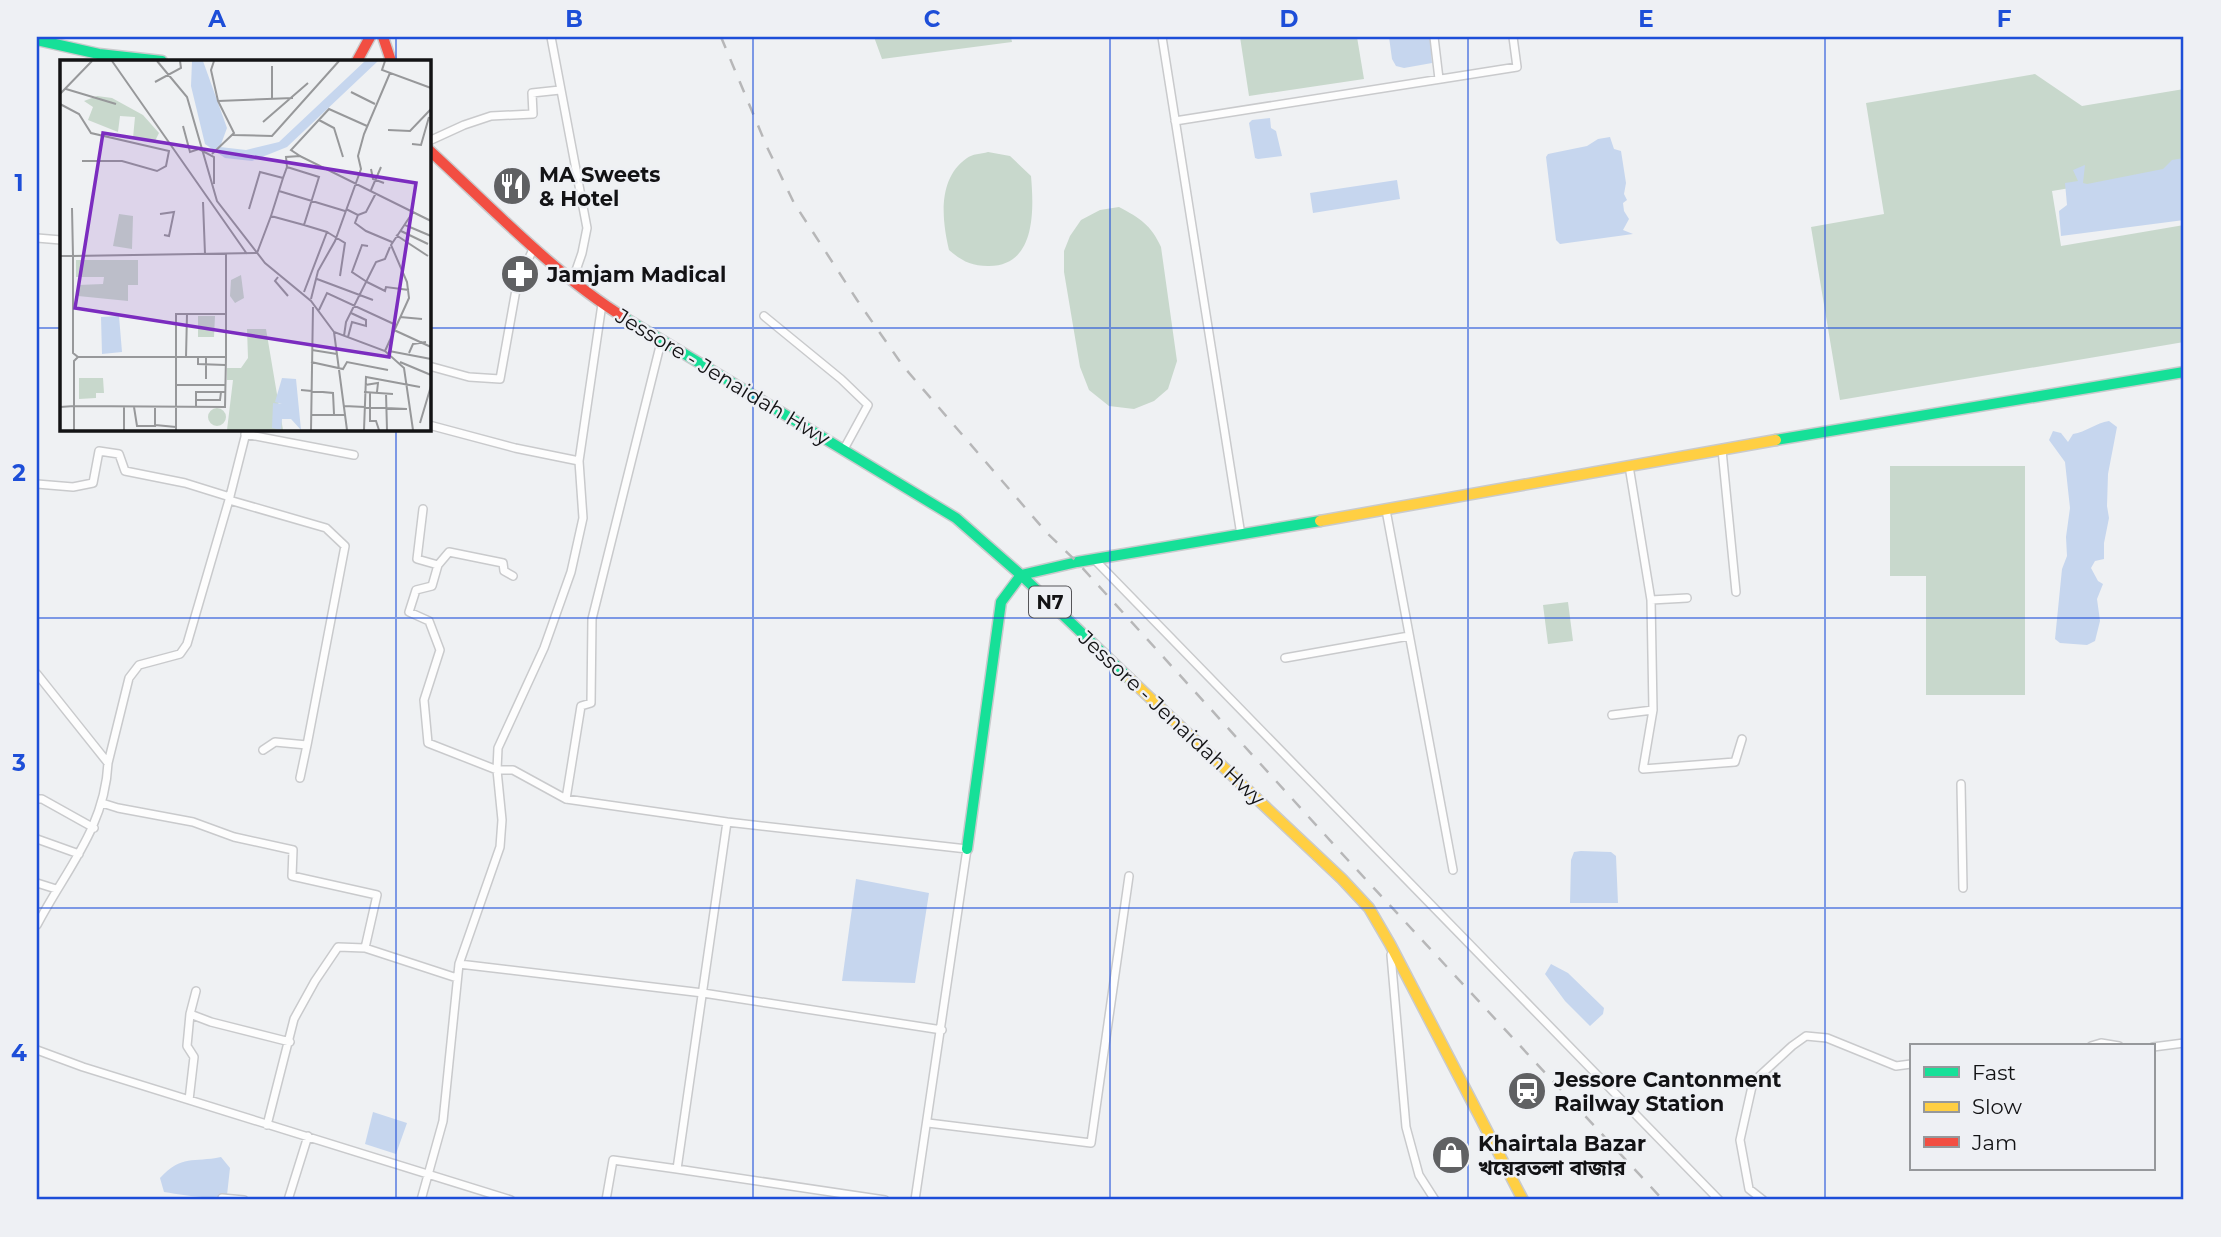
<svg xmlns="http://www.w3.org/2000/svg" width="2221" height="1237" viewBox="0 0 2221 1237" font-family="Montserrat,'Noto Sans Bengali',sans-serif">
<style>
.green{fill:#c8d8cc}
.water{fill:#c6d6ee}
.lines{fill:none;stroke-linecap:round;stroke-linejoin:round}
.street-casing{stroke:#c9cacc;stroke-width:10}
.fast-casing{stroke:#c9cacc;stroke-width:13}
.slow-casing{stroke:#c9cacc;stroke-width:13}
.jam-casing{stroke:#c9cacc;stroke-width:13}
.street{stroke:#fdfdfd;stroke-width:7}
.fast{stroke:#16e098;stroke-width:10}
.slow{stroke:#ffcf43;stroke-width:10}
.jam{stroke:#f24e42;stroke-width:10}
.rail{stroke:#b7b7b8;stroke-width:2.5;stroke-dasharray:12 12;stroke-linecap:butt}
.grid{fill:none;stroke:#1d4ed8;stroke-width:2;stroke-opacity:0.55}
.labels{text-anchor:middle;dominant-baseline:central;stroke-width:5;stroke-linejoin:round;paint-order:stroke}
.shield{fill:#eef0f4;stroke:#555558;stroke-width:2}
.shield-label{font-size:19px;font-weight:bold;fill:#131315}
.poi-label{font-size:21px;font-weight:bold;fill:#131315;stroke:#eef0f4;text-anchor:start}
.street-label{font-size:21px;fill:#131315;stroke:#eef0f4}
.inset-road{fill:none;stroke:#97989a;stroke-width:2}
.view{fill:#7b2cbf;fill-opacity:0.15;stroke:#7b2cbf;stroke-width:3.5}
.inset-edge{fill:none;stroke:#131315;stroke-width:3.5}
.neatline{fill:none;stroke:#1d4ed8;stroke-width:2.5}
.grid-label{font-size:23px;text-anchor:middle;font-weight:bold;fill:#1d4ed8}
</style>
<rect width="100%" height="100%" fill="#eff1f3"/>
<path class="green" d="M874,37H1011L1012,42L882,59Z
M1240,37H1357L1364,79L1249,96Z
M2035,74L2082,106L2184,89V169L2052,191L2061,246L2184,225V342L1840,400L1811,227L1884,214L1866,103Z
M988,152L1010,156L1031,176C1034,210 1036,267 988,266C971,266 962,261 949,250C942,220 937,179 967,158C972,154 981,154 988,152Z
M1119,207C1140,218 1151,225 1161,247L1177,361L1168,389L1154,401L1134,409L1109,406L1089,390L1080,367L1064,272V251L1070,236L1081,220L1100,210Z
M1890,466H2025V695H1926V576H1890Z
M1568,602L1573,641L1548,644L1543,605Z"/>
<path class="water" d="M1389,37H1430L1432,63L1404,68L1396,66L1392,59Z
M1270,118L1271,128L1276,131L1282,156L1258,159L1255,158L1249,123L1252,120Z
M1610,137L1614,149L1621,151L1626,183L1624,194L1627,200L1623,203L1624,211L1629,219L1623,230L1633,234L1560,244L1556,240L1546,157L1548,154L1587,146L1598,139Z
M2184,158V220L2061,236L2059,211L2067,205L2065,183L2078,181L2073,170L2085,165L2083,183L2087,184L2163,169L2172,160Z
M1397,180L1400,199L1313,213L1310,193Z
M2109,421L2117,427L2108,474L2107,506L2109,518L2104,543V559L2095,561L2091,568L2098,581L2103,584L2097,599L2100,621L2095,641L2087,645L2060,643L2055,639L2062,569L2067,556L2066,537L2070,508L2065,462L2049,440L2053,431L2061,433L2068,442L2073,434C2086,432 2096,423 2109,421Z
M1581,851L1611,852L1616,856L1618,903H1570L1571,860L1574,852Z
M856,879L929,893L915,983L842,981Z
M1551,964L1568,973L1604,1008L1603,1014L1590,1026L1565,1001L1545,974Z
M373,1112L407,1123L396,1154L365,1144Z
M221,1157L230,1168L227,1195C206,1200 184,1195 164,1192L160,1178C182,1154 193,1163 221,1157Z"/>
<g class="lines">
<defs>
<path id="street" d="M551,37L587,228L582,253L573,279
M1162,37L1241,535
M1434,37L1439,79
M1175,121L1517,67L1513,37
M429,141L464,125L491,116L533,114L532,93L560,90
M37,238L61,240
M764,316L841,379L868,405L844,449
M661,342L592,619L591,703L581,706L566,799L727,822
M429,366L469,377L500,379L517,284L534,247
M429,425L515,448L579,461
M245,434L354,455
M1722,450L1736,592
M1629,466L1651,600
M37,484L73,487L93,483L99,451L119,454L125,471L185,483L230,497
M229,500L326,528L345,546L307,745L275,742L263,750
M423,509L417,559L438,565L432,586L416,590L409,612L429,621L440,650L424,700L428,743L497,770H513L566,799
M1386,510L1453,870
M1094,559L1719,1200
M438,565L449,552L503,563L504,571L513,576
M1687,598L1651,600L1653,710L1643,769L1735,762L1742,739
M1285,658L1409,636
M37,674L108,763C105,828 65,871 37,925
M1612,715L1653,710
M108,763L129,678L139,665L180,654L187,644L229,500L247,429
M300,778L307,745
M1961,784L1963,888
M37,799H42L94,828
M102,803L118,808L193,822L234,837L293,850L292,876L377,895L365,948L457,978
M37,839L79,854
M37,883L56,889
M1391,955L1406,1127L1419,1175L1435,1200
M459,964L703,993L942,1030
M196,991L190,1014L211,1022L290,1042
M2091,1046L2101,1043L2119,1046
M2153,1047L2184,1043
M37,1050L83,1067L511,1200
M189,1100L194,1057L187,1046L190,1014
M928,1123L1091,1143L1129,876
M267,1125L294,1019L315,981L338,947L365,948
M222,1198L244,1200
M288,1200L308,1136
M421,1200L443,1121L459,964L500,847L502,820L497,770L498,748L544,648L571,572L583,518L579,461L602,304
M606,1200L613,1160L677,1169
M885,1200L677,1169L727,822L967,849L915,1200
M1763,1200L1749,1189L1740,1140L1753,1082L1792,1046L1806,1036L1827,1038L1896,1066L1911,1064"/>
<path id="fast" d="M37,40L99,54L162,61
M625,318L956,518L1021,575L1130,679
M1776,440L2184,372
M967,849L1001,602L1021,575L1077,562L1320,521"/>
<path id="slow" d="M1320,521L1776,440
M1130,679L1342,879L1369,908L1390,944L1523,1200"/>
<path id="jam" d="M383,37L391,61
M357,61L370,37
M429,150C490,206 555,275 625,318"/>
</defs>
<use href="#street" class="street-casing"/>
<use href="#fast" class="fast-casing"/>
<use href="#slow" class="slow-casing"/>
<use href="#jam" class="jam-casing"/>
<use href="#street" class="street"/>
<use href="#fast" class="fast"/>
<use href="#slow" class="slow"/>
<use href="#jam" class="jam"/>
<path class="rail" d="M721,37L767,147L794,203L857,300L903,366L1047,533L1077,562L1346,858L1663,1200"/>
</g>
<path class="grid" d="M396,37V61M753,37V1200M1110,37V1200M1468,37V1200M1825,37V1200M37,328H61M429,328H2184M396,429V1200M37,618H2184M37,908H2184"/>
<defs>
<symbol id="restaurant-disc" viewBox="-11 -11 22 22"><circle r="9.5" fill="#606163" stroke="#eef0f4"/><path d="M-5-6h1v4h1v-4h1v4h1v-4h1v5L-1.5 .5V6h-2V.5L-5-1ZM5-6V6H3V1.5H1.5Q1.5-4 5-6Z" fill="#fff"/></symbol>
<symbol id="pharmacy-disc" viewBox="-11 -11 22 22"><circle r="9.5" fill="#606163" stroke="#eef0f4"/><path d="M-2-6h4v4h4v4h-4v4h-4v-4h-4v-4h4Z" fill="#fff"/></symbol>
<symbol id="station-disc" viewBox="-11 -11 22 22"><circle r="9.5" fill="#606163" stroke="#eef0f4"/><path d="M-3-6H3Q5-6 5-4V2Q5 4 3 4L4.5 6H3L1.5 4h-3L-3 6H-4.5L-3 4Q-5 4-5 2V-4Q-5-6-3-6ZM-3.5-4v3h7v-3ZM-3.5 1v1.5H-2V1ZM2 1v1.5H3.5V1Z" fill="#fff"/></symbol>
<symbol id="shop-disc" viewBox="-11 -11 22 22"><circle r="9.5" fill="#606163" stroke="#eef0f4"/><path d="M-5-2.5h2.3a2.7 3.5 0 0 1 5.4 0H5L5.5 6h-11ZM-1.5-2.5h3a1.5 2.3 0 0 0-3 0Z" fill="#fff"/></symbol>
</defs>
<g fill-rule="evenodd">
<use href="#restaurant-disc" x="490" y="164" width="44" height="44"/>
<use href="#pharmacy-disc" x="498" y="252" width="44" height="44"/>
<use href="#station-disc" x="1505" y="1069" width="44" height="44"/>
<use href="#shop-disc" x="1429" y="1133" width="44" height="44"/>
</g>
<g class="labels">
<rect class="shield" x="1029" y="586.5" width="42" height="31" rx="5"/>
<g class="shield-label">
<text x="1050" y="602">N7</text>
</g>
<g class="poi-label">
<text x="539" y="174">MA Sweets<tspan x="539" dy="24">&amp; Hotel</tspan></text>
<text x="547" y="274">Jamjam Madical</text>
<text x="1554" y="1079">Jessore Cantonment<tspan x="1554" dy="24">Railway Station</tspan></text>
<text x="1478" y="1143">Khairtala Bazar<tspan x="1478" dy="24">খয়েরতলা বাজার</tspan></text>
</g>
<g class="street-label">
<text transform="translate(723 377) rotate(31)">Jessore - Jenaidah Hwy</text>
<text transform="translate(1172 718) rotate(43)">Jessore - Jenaidah Hwy</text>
</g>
</g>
<g transform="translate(60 60)">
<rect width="371" height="371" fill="#eff1f3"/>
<path d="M37,36L52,38L83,55L99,73L95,81L73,78L75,57L60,56L58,72L28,60L33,47L24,41ZM59,154L73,156L72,189L53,186ZM16,200H78V225H68V241L18,236V225L43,224L44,217H16ZM181,215L184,238L175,243L170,236L171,220ZM138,256H155L154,277H138ZM187,269H206L223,370H167L173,320H167V308H181L188,298ZM19,318H43L44,333H36V338L19,339ZM148 357a9 9 0 1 1 18 0a9 9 0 1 1-18 0Z" fill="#c8d8cc"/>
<path d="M132,1H143L167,68L160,87L186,90L219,82L305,1H318L227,87L192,101L165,98L145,84L131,26ZM59,256L62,292L42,294L41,257ZM222,318L236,319L241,370L231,359H222L221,370L212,368L213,343L222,344L215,342Z" fill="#c6d6ee"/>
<path class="inset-road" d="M52,1L187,194M97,1L127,37L157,141L205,203L251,241L274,272L325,291L344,308L353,370M325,1L322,10L371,28M212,6V39M95,22L121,8L120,1M6,29L56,44M291,32L315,44M0,34L32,1M158,41L233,38M0,44L19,54L31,73L109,91L106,106L97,111L62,101H22M259,60L274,68L283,97M203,62L248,23M123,66L130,92L139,89L154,97V124M328,70L350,71L371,49M173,75L212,76L279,1M352,84L361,85L369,57M152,94L174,73L158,41L151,10L154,1M240,96L231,90L269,49L307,66M227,107L226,97L240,96L371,161M311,109L313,119L324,123M311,130L321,107M219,131L285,151M143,142L145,194M189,149L200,112L223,118L211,156L244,165L259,117L227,107L223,118M286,149L298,155L295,163L306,171L332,182M100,154L114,152L109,176L104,175M298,155L306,152L316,133M345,165L371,176M341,171L368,184M267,172L285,183L280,216M336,175L368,196M166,194V297H18L13,293V196L197,193L211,156M0,196H13L12,148M218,217L215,221L228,236M257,219L313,240M307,222L292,212L302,185L308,186M307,222L325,231L326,227L349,230M244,232L267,172L244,165M251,239L258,211L275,181L301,109L298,96L304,74L330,13M259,250L267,233L336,265M340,257L362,259M334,270L371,287M274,272L287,370M284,276L286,262L316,202L325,199L330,187M288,277L292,262L306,266V260L291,253M252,290L277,294M325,291L349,238L347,222L331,185L353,152M329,291L371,299M349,293L353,284L366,282M18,297L14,301V346L165,347L166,297M126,297L127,254M138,297V304L165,305M146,297V319M251,302L283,309L287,302L328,310M340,302L371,315M116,325H165M305,325L318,323L317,332M241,330L273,333L274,354M304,332L333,334M310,333V361H316L319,370M326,333L327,370M136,340H160L161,332M136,346V332H165M284,346L347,349M0,347L14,346V370M64,347V370M74,347L77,366H95V347M251,355H285M360,363L371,326M95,365L116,367M116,370V254H166M251,370L253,247M304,370L306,317L360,327"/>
<path class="view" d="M43,73L356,123L329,297L15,248Z"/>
<rect width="371" height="371" class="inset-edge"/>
</g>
<rect width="2221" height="1237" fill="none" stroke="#eef0f4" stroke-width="77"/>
<rect x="1910" y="1044" width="245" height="126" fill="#eef0f4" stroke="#96989b" stroke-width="2"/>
<rect x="1924" y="1067" width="35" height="10" fill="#16e098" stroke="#96989b" stroke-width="2"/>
<text x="1972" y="1080" font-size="21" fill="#131315">Fast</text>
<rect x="1924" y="1102" width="35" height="10" fill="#ffcf43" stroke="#96989b" stroke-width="2"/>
<text x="1972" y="1114" font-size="21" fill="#131315">Slow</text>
<rect x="1924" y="1137" width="35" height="10" fill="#f24e42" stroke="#96989b" stroke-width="2"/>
<text x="1972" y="1150" font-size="21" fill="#131315">Jam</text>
<rect x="38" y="38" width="2144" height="1160" class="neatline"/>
<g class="grid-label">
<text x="217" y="27">A</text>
<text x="574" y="27">B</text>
<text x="932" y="27">C</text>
<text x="1289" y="27">D</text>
<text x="1646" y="27">E</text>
<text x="2004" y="27">F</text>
<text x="19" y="191">1</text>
<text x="19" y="481">2</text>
<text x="19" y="771">3</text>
<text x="19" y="1061">4</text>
</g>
</svg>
